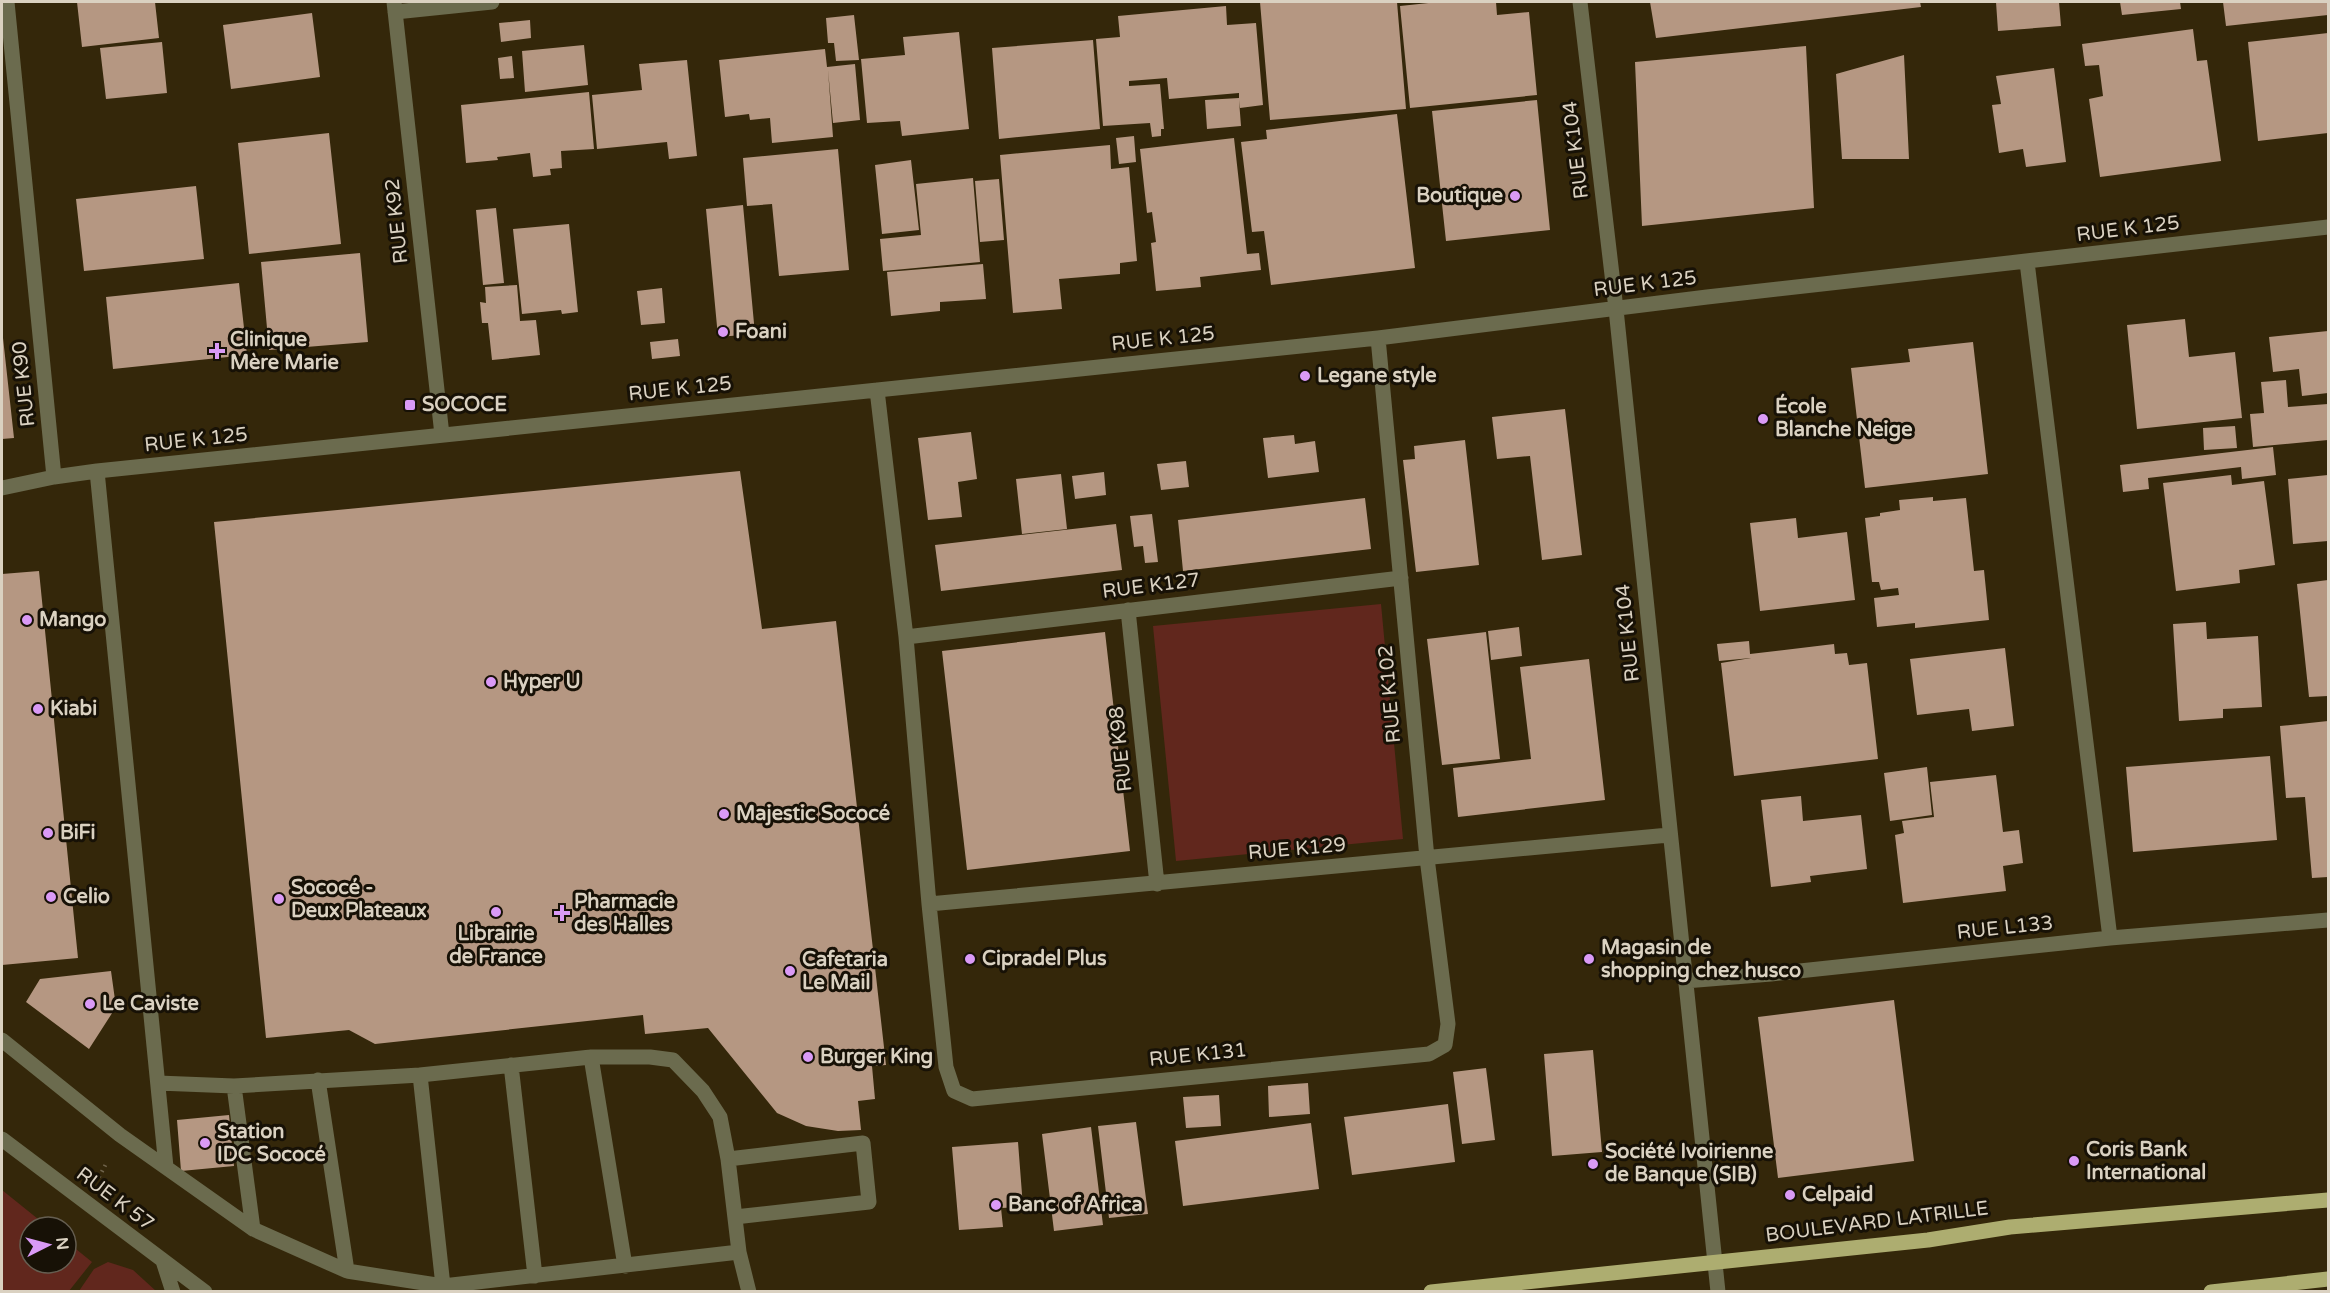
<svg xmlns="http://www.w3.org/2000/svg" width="2330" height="1293" viewBox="0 0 2330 1293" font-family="'Varela Round',sans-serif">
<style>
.green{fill:#61271d}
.building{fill:#b59782}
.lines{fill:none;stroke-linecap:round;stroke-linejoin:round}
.path{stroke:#70644c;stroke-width:4;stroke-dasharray:1.5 4.5;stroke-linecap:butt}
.minor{stroke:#6b6b4e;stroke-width:15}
.major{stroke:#adad70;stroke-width:15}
.poi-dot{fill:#da9af6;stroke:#171106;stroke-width:2}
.labels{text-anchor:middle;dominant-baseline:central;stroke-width:6;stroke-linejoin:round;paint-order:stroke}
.street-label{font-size:20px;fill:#dad1c1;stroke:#171106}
.poi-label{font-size:20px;font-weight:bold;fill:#dad1c1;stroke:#171106;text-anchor:start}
</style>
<rect width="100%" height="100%" fill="#34270a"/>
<path class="green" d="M1381,604L1403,839L1176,861L1153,626Z
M2,1190L48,1227H30V1263H66V1241L92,1262L69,1291H2Z
M108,1262L133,1270L156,1291H79L94,1269Z"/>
<path class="building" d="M77,2H155L159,38L82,47Z
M1260,2H1397L1406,109L1270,120Z
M1438,2H1496L1497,15L1529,12L1537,95L1410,108L1400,6Z
M1650,2H1920L1921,7L1656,38Z
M1996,2H2059L2061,26L1998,31Z
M2120,2H2180L2181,9L2122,15Z
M2223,2H2327L2328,15L2226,26Z
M1226,6L1227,25L1256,23L1263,105L1240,108L1239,100L1241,126L1207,129L1205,100L1239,98V93L1169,99L1167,78L1129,81V86L1160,84L1164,129H1161V136L1152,137L1150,123L1103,126L1096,39L1120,37L1118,16Z
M312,13L320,77L231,89L223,25Z
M854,15L859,60L836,61L834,43H828L826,18Z
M530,20L531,38L501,42L499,23Z
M2193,29L2197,61L2207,60L2221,161L2100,177L2089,99L2103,96L2099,65L2085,66L2082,44Z
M959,32L969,129L902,136L900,121L867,123L861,59L905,55L903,37Z
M2328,33V133L2258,141L2248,42Z
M1093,40L1100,129L999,139L992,48Z
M162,42L167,93L106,99L100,48Z
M584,45L588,85L525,92L522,51Z
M1806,46L1814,208L1642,226L1635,62Z
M825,49L827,67L855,64L860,120L833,123L828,70L833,137L772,143L770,118L750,120L749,114L725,117L719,60Z
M1904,55L1909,159H1842L1836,74Z
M512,56L514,78L500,79L498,58Z
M687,60L697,156L669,159L667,142L597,149L592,95L642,90L639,64Z
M2054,68L2066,162L2026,167L2023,149L1999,153L1992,105L2001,104L1996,76Z
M589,92L594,149L561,151L562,168L550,169L551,175L533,177L530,153L497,157L498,160L466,163L461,105Z
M1537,100L1550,230L1446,241L1432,111Z
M1397,114L1415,268L1271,285L1264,231L1252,232L1241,142L1267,139L1266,130Z
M329,133L341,244L249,254L238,143Z
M1134,136L1136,162L1119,164L1116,138Z
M1234,138L1247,254L1259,253L1261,270L1200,277L1201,287L1156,291L1151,243L1156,242L1152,212L1147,213L1140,149Z
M1110,145L1111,169L1129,167L1137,261L1120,263V274L1059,279L1062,309L1013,313L1000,155Z
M838,149L849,270L779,276L772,204L747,206L743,158Z
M911,160L919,230L882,234L875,165Z
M973,178L980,262L883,271L880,239L921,235L916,184Z
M999,179L1004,240L980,242L975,181Z
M196,186L204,259L84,271L76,199Z
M743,205L755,334L718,337L706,209Z
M496,208L504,283L483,285L476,210Z
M569,224L578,312L562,314L561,310L522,314L513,229Z
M360,253L368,342L269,350L261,262Z
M983,264L986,299L940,302V311L891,316L887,272Z
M239,283L247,355L113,369L106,297Z
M517,285L520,321L536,320L540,355L492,360L488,323H482L480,302L486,303L485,287Z
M662,288L665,323L641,325L637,291Z
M2185,319L2189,357L2235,352L2242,418L2137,429L2127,325Z
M2328,331V393L2302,396L2299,369L2273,372L2269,337Z
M3,338L14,438L2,439V339Z
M678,339L680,356L652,359L650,342Z
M1973,342L1988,474L1865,488L1851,368L1910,362L1908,349Z
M2286,380L2288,407L2328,404V440L2253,447L2250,414L2264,413L2261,382Z
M1565,409L1582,555L1542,560L1530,456L1497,459L1492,417Z
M2235,426L2237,448L2204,450L2203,428Z
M971,432L977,479L958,482L962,517L928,520L918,438Z
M1294,435L1295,444L1315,441L1319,472L1268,478L1263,438Z
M1465,440L1479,565L1416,572L1403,460L1415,459L1414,446Z
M2273,447L2276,475L2242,479L2241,467L2148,478L2149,489L2123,492L2120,465Z
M1186,461L1189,487L1161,490L1157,464Z
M740,471L762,629L836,621L886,1065L872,1066L875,1099L858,1101L861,1130L838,1131L806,1126L777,1113L708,1028L645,1034L643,1015L375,1044L349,1030L266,1038L214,522Z
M1104,472L1106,495L1075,499L1072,476Z
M1061,474L1067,529L1022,534L1016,479Z
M2231,475L2232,485L2264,481L2275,565L2239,570L2240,583L2176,591L2163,483Z
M2328,475V541L2293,544L2288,479Z
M1933,497V501L1966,498L1974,571L1984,570L1989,620L1915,628V623L1877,627L1874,598L1899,595L1898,588L1881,590L1879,582H1872L1865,518L1880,516V513L1900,510L1899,500Z
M1365,498L1371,549L1183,571L1178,520Z
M1152,514L1158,562L1145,563L1143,546L1134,547L1130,516Z
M1796,518L1798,538L1847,532L1855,600L1760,611L1750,523Z
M1116,524L1122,570L941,591L935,545Z
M39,571L78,958L2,965V574Z
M2328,580V696L2309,697L2297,584Z
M2206,622L2207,639L2258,636L2262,707L2223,709V718L2179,721L2173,624Z
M1519,627L1522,656L1491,660L1488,631Z
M1105,632L1130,851L967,870L942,651Z
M1486,632L1500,759L1442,765L1427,639Z
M1749,641L1750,654L1834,644L1835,654L1847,653L1849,665L1867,663L1878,759L1734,776L1721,663L1751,658L1719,661L1717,644Z
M2005,648L2014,726L1972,731L1969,709L1917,715L1910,659Z
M1589,659L1605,800L1458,817L1453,768L1531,759L1520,667Z
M2328,721V877L2312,878L2305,797L2286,798L2280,726Z
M2270,756L2277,840L2133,852L2126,767Z
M1927,767L1932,815L1890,821L1884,773Z
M1996,775L2003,832L2019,830L2023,863L2003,866L2006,891L1903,903L1895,835L1904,833L1902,821L1934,817L1930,782Z
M1801,796L1803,821L1861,815L1867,869L1810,876L1811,882L1771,887L1761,800Z
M111,971L116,1007L89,1049L26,1002L40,979Z
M1894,1000L1914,1161L1778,1178L1758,1017Z
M1593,1050L1602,1152L1552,1156L1544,1054Z
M1486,1068L1495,1140L1462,1144L1453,1072Z
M1308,1083L1310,1114L1269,1117L1268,1086Z
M1219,1095L1221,1126L1186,1128L1183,1097Z
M1448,1104L1455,1162L1352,1175L1344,1117Z
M229,1115L234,1166L181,1171L177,1120Z
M1136,1122L1148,1214L1109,1218L1098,1126Z
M1311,1123L1319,1189L1183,1206L1175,1141Z
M1091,1127L1103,1225L1054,1231L1042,1134Z
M1018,1142L1023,1207L1001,1208L1003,1227L959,1230L952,1147Z"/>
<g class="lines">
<path class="path" d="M99,1177L107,1162"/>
<path class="minor" d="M7,2L54,477
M394,2L442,435
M1580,2L1616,309L1718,1292
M395,12L492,2
M2027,262L2110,938
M877,390L906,637L929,904L946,1067L954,1091L972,1099L1429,1054L1445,1045L1448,1024L1427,858L1378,338
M97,471L166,1167
M2,488L54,477L97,471L1378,338L1707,297L2328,227
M1128,610L1157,884
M906,637L1401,578
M929,904L1669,835
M1685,981L1771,974L2110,938L2328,920
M2,1040L120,1135L253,1229L347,1271L443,1286L739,1252
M591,1057L625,1266
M511,1065L535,1276
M420,1075L443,1286
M318,1080L347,1271
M158,1083L234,1086L420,1075L591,1057H650L673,1060L703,1091L720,1117L728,1159L739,1252L749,1292
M234,1086L253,1229
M2,1139L205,1292
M728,1159L863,1143L869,1202L735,1217
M163,1261L173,1292"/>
<path class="major" d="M1431,1292L1928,1240L2010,1227L2328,1200
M2211,1292L2328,1279"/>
</g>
<g class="poi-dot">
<circle cx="1515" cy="196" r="6"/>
<circle cx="723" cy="332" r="6"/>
<path d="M214 342h6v6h6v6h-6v6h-6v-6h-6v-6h6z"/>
<circle cx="1305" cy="376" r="6"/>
<rect x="404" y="399" width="12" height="12" rx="3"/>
<circle cx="1763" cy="419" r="6"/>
<circle cx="27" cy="620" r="6"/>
<circle cx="491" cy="682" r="6"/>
<circle cx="38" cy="709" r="6"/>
<circle cx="724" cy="814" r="6"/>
<circle cx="48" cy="833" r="6"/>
<circle cx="51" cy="897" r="6"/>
<circle cx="279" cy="899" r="6"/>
<circle cx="496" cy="912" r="6"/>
<path d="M559 904h6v6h6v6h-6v6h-6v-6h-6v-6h6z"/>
<circle cx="970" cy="959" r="6"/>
<circle cx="1589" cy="959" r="6"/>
<circle cx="790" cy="971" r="6"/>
<circle cx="90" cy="1004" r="6"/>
<circle cx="808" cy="1057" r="6"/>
<circle cx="205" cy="1143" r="6"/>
<circle cx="2074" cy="1161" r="6"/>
<circle cx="1593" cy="1164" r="6"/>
<circle cx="1790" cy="1195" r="6"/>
<circle cx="996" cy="1205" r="6"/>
</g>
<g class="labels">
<g class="street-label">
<text transform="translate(1576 150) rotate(-97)">RUE K104</text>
<text transform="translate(397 221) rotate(-96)">RUE K92</text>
<text transform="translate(2128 229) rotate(-7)">RUE K 125</text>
<text transform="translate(1645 284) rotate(-7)">RUE K 125</text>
<text transform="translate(1163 339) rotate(-6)">RUE K 125</text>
<text transform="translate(24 384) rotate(-96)">RUE K90</text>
<text transform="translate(680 389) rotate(-6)">RUE K 125</text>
<text transform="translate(196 440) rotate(-6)">RUE K 125</text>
<text transform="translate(1151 586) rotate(-7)">RUE K127</text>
<text transform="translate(1628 633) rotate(-96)">RUE K104</text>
<text transform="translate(1390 694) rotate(-95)">RUE K102</text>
<text transform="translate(1121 749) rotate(-96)">RUE K98</text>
<text transform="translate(1297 849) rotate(-5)">RUE K129</text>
<text transform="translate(2005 928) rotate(-6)">RUE L133</text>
<text transform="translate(1198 1055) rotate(-6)">RUE K131</text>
<text transform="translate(115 1199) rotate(37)">RUE K 57</text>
<text transform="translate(1877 1222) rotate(-7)">BOULEVARD LATRILLE</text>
</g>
<g class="poi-label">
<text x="1503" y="196" text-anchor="end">Boutique</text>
<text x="735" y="332">Foani</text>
<text x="230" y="340">Clinique<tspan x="230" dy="23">Mère Marie</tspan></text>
<text x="1317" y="376">Legane style</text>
<text x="422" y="405">SOCOCE</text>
<text x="1775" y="407">École<tspan x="1775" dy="23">Blanche Neige</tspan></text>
<text x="39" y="620">Mango</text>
<text x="503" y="682">Hyper U</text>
<text x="50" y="709">Kiabi</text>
<text x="736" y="814">Majestic Sococé</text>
<text x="60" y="833">BiFi</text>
<text x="291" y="888">Sococé -<tspan x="291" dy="23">Deux Plateaux</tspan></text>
<text x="63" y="897">Celio</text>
<text x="574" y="902">Pharmacie<tspan x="574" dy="23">des Halles</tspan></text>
<text x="496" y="934" text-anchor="middle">Librairie<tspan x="496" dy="23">de France</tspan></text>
<text x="1601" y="948">Magasin de<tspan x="1601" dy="23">shopping chez husco</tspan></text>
<text x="982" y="959">Cipradel Plus</text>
<text x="802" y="960">Cafetaria<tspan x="802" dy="23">Le Mail</tspan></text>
<text x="102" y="1004">Le Caviste</text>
<text x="820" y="1057">Burger King</text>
<text x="217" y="1132">Station<tspan x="217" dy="23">IDC Sococé</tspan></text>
<text x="2086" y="1150">Coris Bank<tspan x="2086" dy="23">International</tspan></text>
<text x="1605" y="1152">Société Ivoirienne<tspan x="1605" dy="23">de Banque (SIB)</tspan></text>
<text x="1802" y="1195">Celpaid</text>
<text x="1008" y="1205">Banc of Africa</text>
</g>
</g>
<rect width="2330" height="1293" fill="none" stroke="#dad1c1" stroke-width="6"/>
<g transform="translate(48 1245) rotate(84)"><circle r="28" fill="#171106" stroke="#655e51" stroke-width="1.5"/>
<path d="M0-4.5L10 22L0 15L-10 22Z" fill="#da9af6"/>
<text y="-9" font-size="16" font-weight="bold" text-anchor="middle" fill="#dad1c1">N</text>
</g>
</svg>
